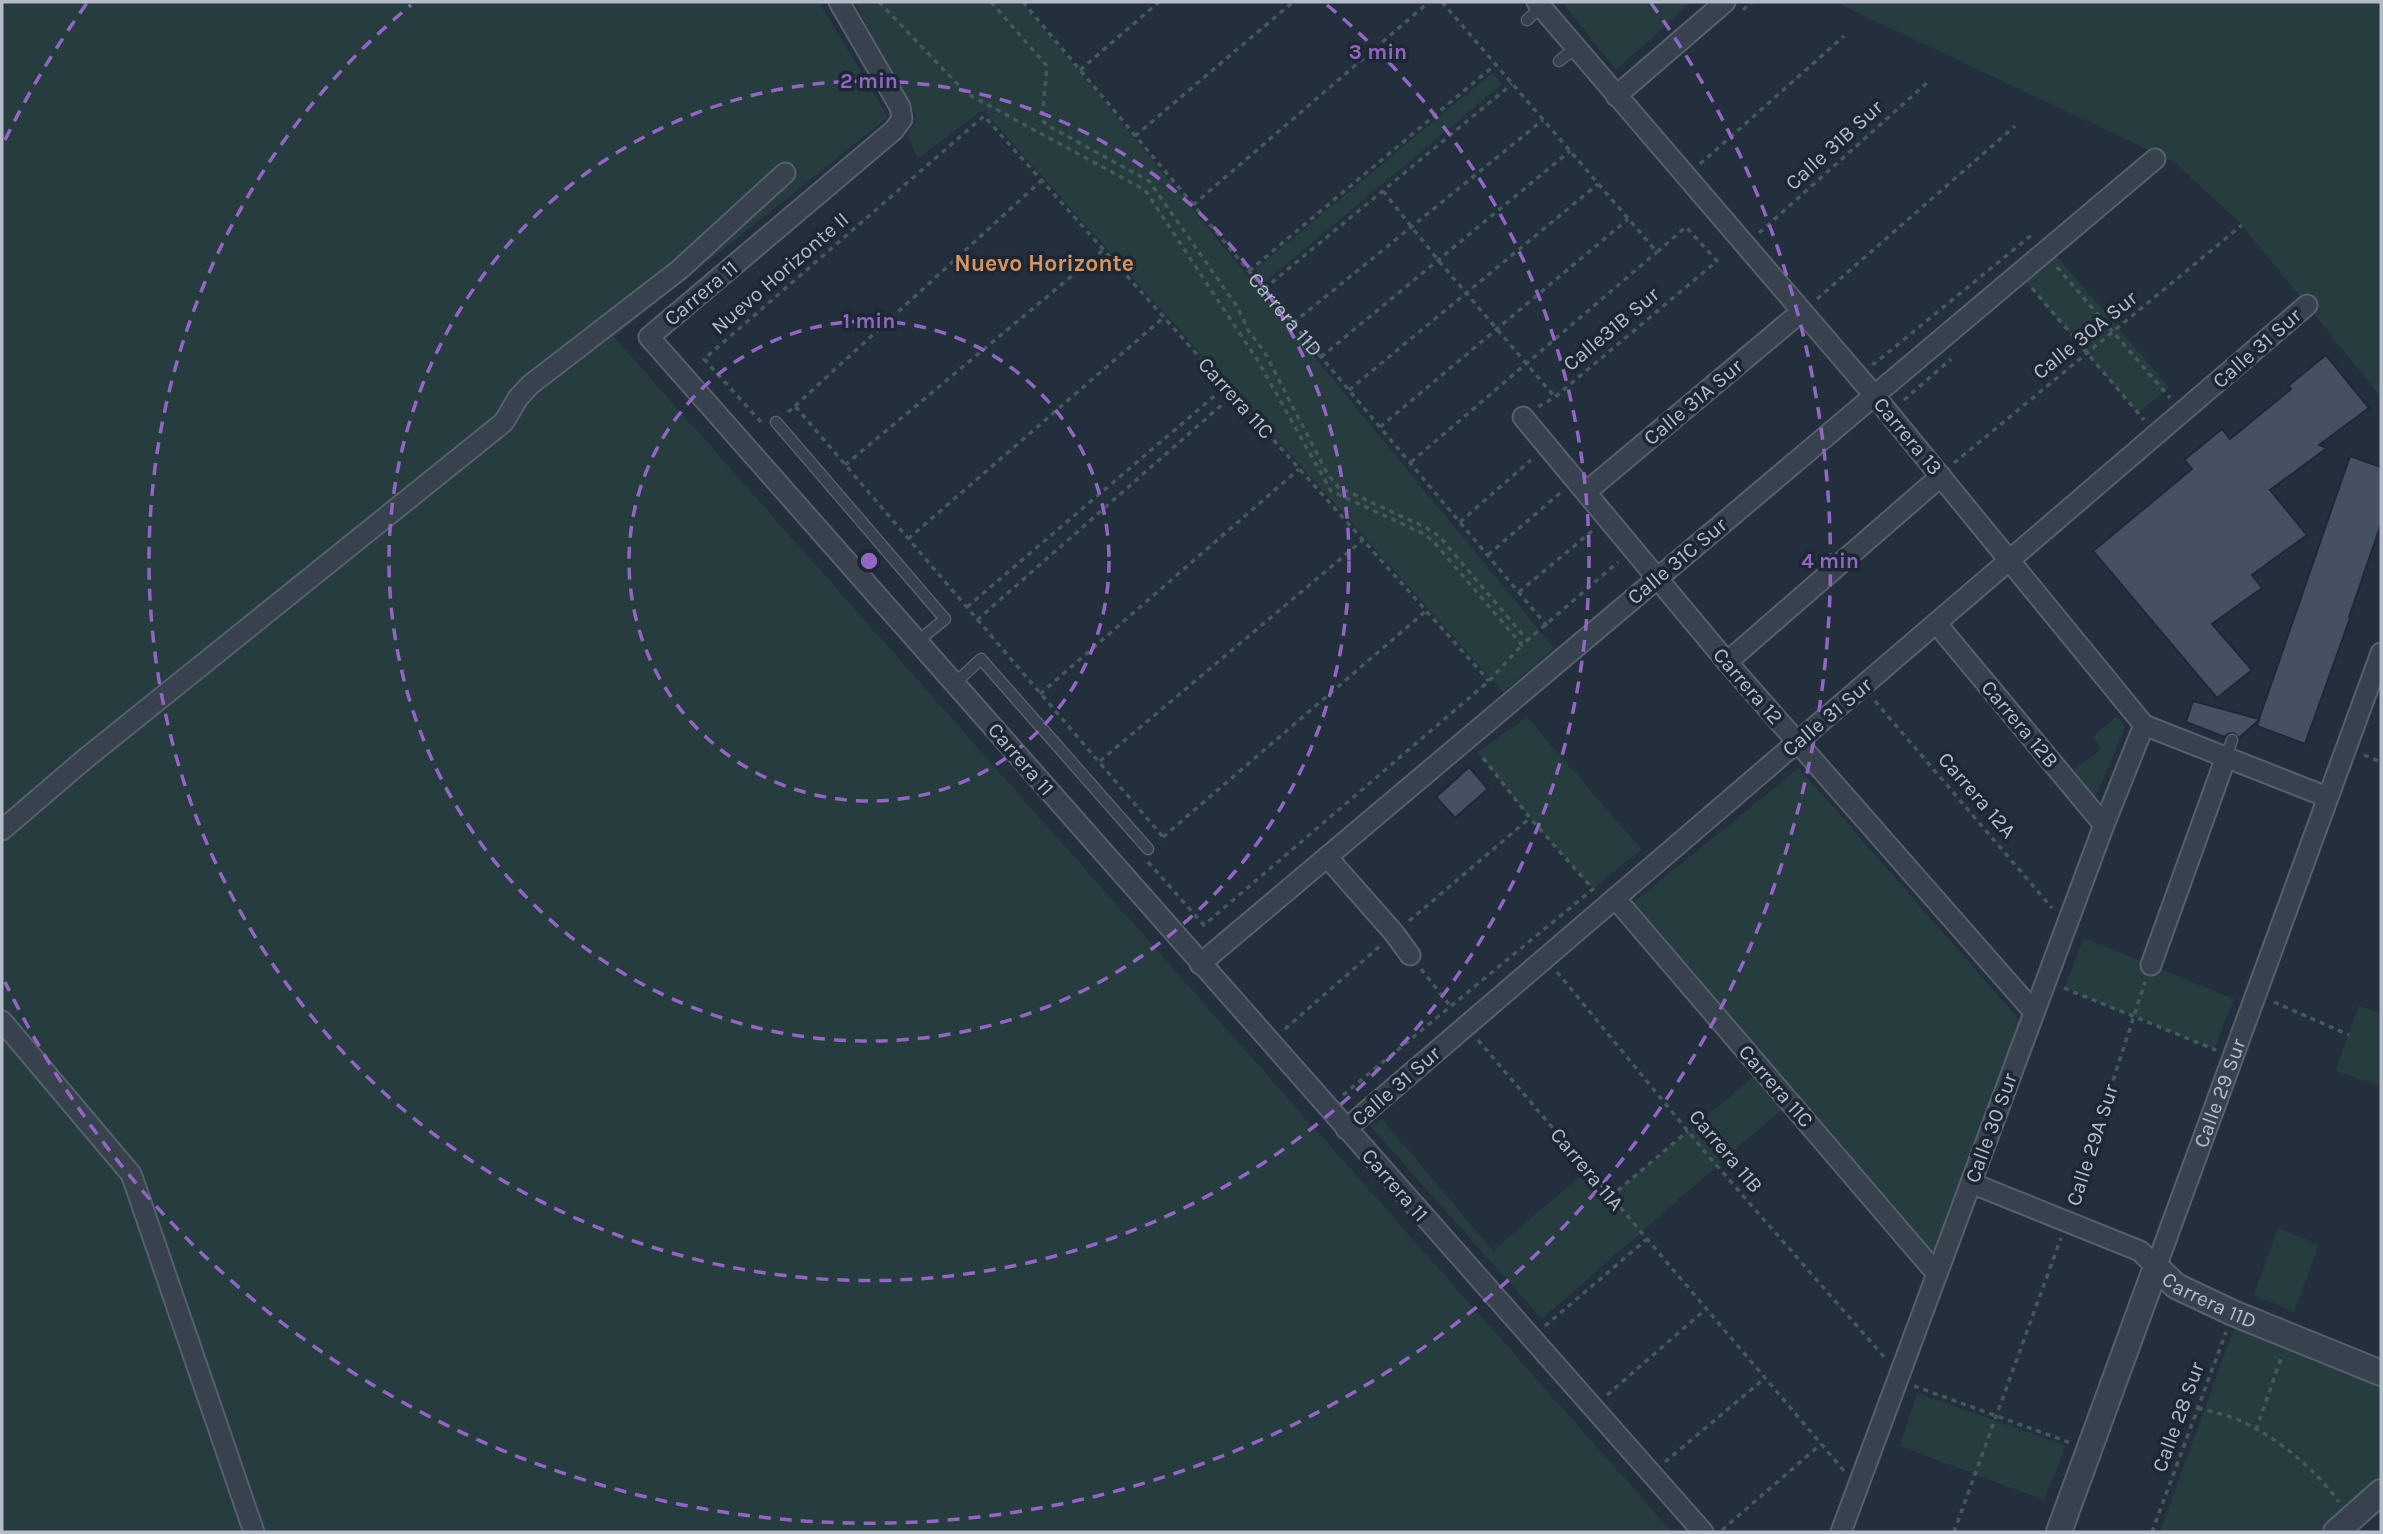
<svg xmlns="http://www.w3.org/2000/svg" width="2383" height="1534" viewBox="0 0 2383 1534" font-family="Karla,sans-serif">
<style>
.green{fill:#263c3f}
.building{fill:#455162;stroke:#1f2835;stroke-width:2}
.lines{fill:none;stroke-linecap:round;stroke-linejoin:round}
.service-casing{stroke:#565f6c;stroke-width:13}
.minor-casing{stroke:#565f6c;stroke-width:23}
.tertiary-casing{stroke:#565f6c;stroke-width:28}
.path{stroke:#44595c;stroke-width:3.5;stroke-dasharray:5 5;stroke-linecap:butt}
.service{stroke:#38414e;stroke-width:10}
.minor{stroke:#38414e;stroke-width:19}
.tertiary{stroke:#38414e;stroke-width:24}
.ring{fill:none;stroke:#9266c3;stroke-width:3.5;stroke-dasharray:12 9}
.labels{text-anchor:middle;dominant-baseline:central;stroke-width:7;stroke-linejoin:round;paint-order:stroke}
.street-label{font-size:21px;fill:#b4bcc9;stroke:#1d2633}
.neighbourhood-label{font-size:23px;font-weight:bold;fill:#d59563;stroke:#1d2633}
.centre{fill:#9266c3;stroke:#1d2633;stroke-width:3.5}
.ring-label{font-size:21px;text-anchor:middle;font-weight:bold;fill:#9266c3;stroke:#1d2633;stroke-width:7;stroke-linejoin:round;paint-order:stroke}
</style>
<rect width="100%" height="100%" fill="#242f3e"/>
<path class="green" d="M2,2H819L888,117L614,337L1672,1532H2Z
M854,2H1022L1554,648L1503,692L983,110L918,158L907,136L917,118Z
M1562,2H1691L1616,70Z
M1835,2H2381V397L2242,225L2176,163Z
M1492,73L1502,84L1265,282L1256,269Z
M2055,254L2169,387L2138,413L2024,280Z
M2117,716L2125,727L2095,798L2074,771L2101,749L2093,737Z
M1527,717L1641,849L1593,889L1530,818L1478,752Z
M1799,768L2021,1022L1933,1252L1634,902Z
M2084,938L2234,999L2214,1049L2064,988Z
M2359,1006L2381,1013V1087L2335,1071Z
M1754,1076L1782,1109L1542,1319L1371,1127L1382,1119L1493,1251L1580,1176L1603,1203Z
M2278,1228L2319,1245L2294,1312L2254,1295Z
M2236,1323L2381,1384V1476L2320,1532H2160Z
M1917,1393L2066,1446L2044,1500L1900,1446Z"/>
<path class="building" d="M2326,355L2369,408L2319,445L2327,448L2270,490L2307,535L2252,575L2262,588L2212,624L2252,670L2217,698L2093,551L2192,469L2184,460L2222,429L2230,439L2291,389L2288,386Z
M2350,456L2381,467V524L2349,617L2350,618L2305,744L2257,726L2259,720L2239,738L2234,733L2228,734L2225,737L2186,722L2193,701L2259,719Z
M1469,767L1488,789L1455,818L1436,797Z"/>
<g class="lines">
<defs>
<path id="service" d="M1527,20L1541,7
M1559,61L1575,48
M776,422L945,619L917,642
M954,684L981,659L1148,849
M2226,757L2232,740"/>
<g id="minor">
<path d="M839,2L900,107L902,119L894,130L649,337L1703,1532"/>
<path d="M1537,2L1874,395L2144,725L2327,797"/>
<path d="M1616,96L1725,2"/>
<path d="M1523,417L1727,662L2034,1012"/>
<path d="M1586,492L1801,312"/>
<path d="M1936,623L2104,825"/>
<path d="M1727,662L1941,476"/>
<path d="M2,830L85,759L504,422L518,398L530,385L679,270L785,173"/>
<path d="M1327,857L1394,933L1410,955"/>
<path d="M1615,898L1937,1274"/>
<path d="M1200,964L2155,159"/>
<path d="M2151,965L2226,757"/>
<path d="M2,1021L131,1174L134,1182L254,1532"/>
<path d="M1346,1129L2307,305"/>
<path id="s2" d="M1971,1183L2140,1251L2156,1267L2381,653"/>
<path d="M1841,1532L2104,825L2144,725"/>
</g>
<g id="tertiary">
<path id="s3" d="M2059,1532L2156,1267L2176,1286L2233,1313L2381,1373"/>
<path d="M2336,1532L2381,1492"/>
</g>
</defs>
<use href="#service" class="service-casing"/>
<use href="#minor" class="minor-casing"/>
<use href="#tertiary" class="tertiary-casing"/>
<g class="path">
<path d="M879,2L966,93L1145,190L1258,361L1331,491L1422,533L1433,541L1522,645L1618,562"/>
<path d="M991,2L1047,66L1042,120L1047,125L1149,181L1238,308L1248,330L1265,353L1327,473L1338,487L1425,527L1439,536L1528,641"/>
<path id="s1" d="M1023,2L1547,626"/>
<path d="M1442,2L1657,252L1686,227L1717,261L1555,397L1538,407"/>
<path d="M1743,10L1752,2"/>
<path d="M1080,70L1159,2"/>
<path d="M1135,136L1293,2"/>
<path d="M1700,164L1844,36"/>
<path d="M1383,191L1438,260L1554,396"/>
<path d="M1193,205L1429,2"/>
<path d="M1759,233L1929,81"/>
<path d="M2057,267L2170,398"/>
<path d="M1249,271L1496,64"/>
<path d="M2032,288L2144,420"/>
<path d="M1264,289L1512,84"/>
<path d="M1817,299L2015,126"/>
<path d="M1293,323L1543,120"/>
<path d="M1321,357L1570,151"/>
<path d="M1872,363L1874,364L2034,233"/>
<path d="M1349,390L1598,184"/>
<path d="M1904,400L1951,359"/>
<path d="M795,406L1041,181"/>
<path d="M788,412L795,406L1163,837L1160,840"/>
<path d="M761,422L704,359L984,116L1489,681"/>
<path d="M1380,427L1628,219"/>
<path d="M1411,462L1657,252"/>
<path d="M1954,463L2242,225"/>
<path d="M845,465L1103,250"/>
<path d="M1460,522L1531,460"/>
<path d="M908,539L1163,318"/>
<path d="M1488,555L1560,493"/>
<path d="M1519,592L1592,531"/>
<path d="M967,607L1225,387"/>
<path d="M977,620L1233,395"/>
<path d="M1040,694L1299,469"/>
<path d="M1875,701L2052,908"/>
<path d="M2364,755L2381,762"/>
<path d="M1100,761L1363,540"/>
<path d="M1163,837L1426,611"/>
<path d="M1148,862L1204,925L1489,681L1522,645"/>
<path d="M1409,921L1530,818"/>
<path d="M1421,969L1451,1007"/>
<path d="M1557,972L1710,1158L1885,1358"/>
<path d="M2064,988L2216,1050"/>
<path d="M2274,1002L2349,1035"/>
<path d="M1285,1029L1380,946"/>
<path d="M1478,1040L1845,1472"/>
<path d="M1343,1095L1593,889L1530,818L1480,754"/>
<path d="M1610,1197L1688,1131"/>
<path d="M2073,1204L2145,982"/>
<path d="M1545,1326L1647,1239"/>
<path d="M1914,1386L2071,1443"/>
<path d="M1607,1395L1706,1309"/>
<path d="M2198,1408C2212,1412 2228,1415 2241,1421C2279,1439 2314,1468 2339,1502"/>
<path d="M2256,1430L2282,1355"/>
<path d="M1665,1462L1765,1378"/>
<path d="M1722,1530L1821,1444"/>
<path d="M1954,1532L2061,1238"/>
<path d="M2152,1532L2226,1332"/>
</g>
<use href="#service" class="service"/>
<use href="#minor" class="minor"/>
<use href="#tertiary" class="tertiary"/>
</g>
<g class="ring">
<circle cx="869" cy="561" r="240"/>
<circle cx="869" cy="561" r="480"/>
<path d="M1327 5A720 720 0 1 1 411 5"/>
<path d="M5 140A961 961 0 0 1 87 3M1651 3A961 961 0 1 1 5 982"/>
</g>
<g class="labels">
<g class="street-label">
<text transform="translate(1834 145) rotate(-42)">Calle 31B Sur</text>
<text transform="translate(780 273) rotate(-41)">Nuevo Horizonte II</text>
<text transform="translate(701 293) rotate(-40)">Carrera 11</text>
<text stroke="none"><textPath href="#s1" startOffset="408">Carrera 11D</textPath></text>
<text transform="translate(1611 329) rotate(-40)">Calle31B Sur</text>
<text transform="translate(2085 335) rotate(-39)">Calle 30A Sur</text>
<text transform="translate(2257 348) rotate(-41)">Calle 31 Sur</text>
<text transform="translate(1236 398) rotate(48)">Carrera 11C</text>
<text transform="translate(1693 402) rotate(-40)">Calle 31A Sur</text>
<text transform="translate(1908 436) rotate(50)">Carrera 13</text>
<text transform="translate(1677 561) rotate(-40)">Calle 31C Sur</text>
<text transform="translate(1748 686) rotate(49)">Carrera 12</text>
<text transform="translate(1827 717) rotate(-40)">Calle 31 Sur</text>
<text transform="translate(2020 724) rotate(50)">Carrera 12B</text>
<text transform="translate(1021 759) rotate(49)">Carrera 11</text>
<text transform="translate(1977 795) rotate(49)">Carrera 12A</text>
<text transform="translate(1396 1086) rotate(-41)">Calle 31 Sur</text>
<text transform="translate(1776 1086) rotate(49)">Carrera 11C</text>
<text stroke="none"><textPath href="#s2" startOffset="390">Calle 29 Sur</textPath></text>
<text transform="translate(1991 1128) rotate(-70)">Calle 30 Sur</text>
<text transform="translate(2092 1145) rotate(-72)">Calle 29A Sur</text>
<text transform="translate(1726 1151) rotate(50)">Carrera 11B</text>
<text transform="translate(1587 1169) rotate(50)">Carrera 11A</text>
<text transform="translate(1395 1185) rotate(49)">Carrera 11</text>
<text stroke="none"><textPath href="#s3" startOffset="346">Carrera 11D</textPath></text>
<text transform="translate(2178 1417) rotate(-70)">Calle 28 Sur</text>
</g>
<g class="neighbourhood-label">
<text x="1044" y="263">Nuevo Horizonte</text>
</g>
</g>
<circle cx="869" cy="561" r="10" class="centre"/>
<g class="ring-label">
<text x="1378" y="59">3 min</text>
<text x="869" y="88">2 min</text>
<text x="869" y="328">1 min</text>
<text x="1830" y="568">4 min</text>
</g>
<rect width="2383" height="1534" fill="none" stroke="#b4bcc9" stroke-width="7"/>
</svg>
